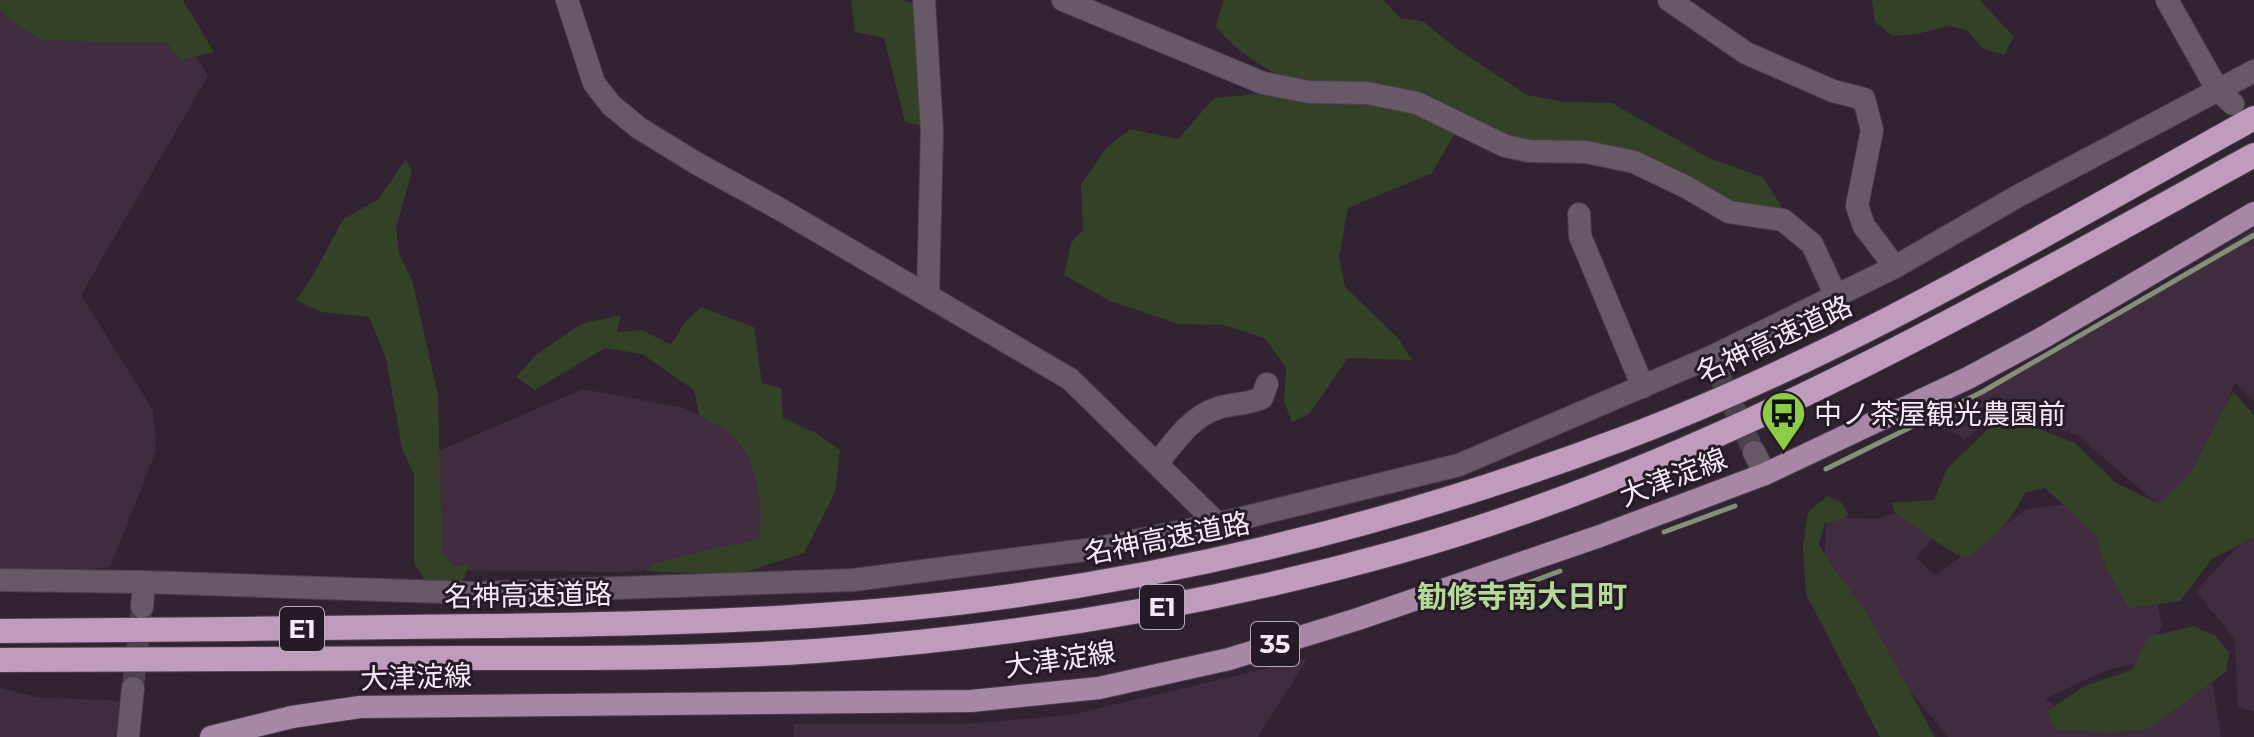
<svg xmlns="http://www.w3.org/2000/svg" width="2254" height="737" viewBox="0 0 2254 737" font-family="Montserrat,'Noto Sans JP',sans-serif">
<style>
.built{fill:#3f2d3f}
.green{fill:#334127}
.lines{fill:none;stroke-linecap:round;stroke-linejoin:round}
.stream{stroke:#838f77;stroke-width:5}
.minor-tunnel{stroke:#4e414e;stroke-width:22;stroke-dasharray:22 11;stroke-linecap:butt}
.minor-casing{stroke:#4c3f4c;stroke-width:24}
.primary-casing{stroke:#4c3f4c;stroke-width:24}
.motorway-casing{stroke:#4c3f4c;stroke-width:26}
.minor{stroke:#685967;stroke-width:22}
.primary{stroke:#a688a6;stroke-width:22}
.motorway{stroke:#bf9bbe;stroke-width:24}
.labels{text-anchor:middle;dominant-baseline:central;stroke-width:6;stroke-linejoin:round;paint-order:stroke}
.shield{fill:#271a27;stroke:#b6acb6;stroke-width:2}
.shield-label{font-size:26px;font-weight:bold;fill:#f4ebf4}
.street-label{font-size:28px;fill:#f4ebf4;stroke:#271a27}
.poi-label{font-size:28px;fill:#f4ebf4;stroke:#271a27;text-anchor:start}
.neighbourhood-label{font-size:30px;font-weight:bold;fill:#b3d995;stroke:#271a27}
</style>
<rect width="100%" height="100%" fill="#312331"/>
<path class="built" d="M0,0H162L208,76L81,295L153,410L156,451L110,567L73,571H0Z
M2254,229V401L2235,383L2195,477L2161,507L2077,435L2003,411L1965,440L1937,422Z
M583,389L684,408L735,433L760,471L763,541L636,572L444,570L431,524V454Z
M2075,503L2151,572L2162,626L2143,662L2105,671L2045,699L2076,719L2209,659L2221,737H1948L1886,662L1823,572L1827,517L1876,519L1910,508L1945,523L1916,558L1935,575L2027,509Z
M2254,529V712L2238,707L2235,640L2196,591Z
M1307,659L1258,737H794V724H965L1070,715Z
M0,688L36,697L122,701L115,737H0Z"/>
<path class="green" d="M0,0H183L214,52L181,60L167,43L41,40L4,16L0,10Z
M851,0H902L920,5L925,127L905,122L884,38L855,32Z
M1223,0H1383L1400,18L1423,21L1454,47L1527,95L1564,102L1612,103L1709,158L1763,177L1784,211L1737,208L1645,161L1576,160L1479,126L1453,136L1432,173L1348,208L1339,257L1345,287L1398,338L1412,360L1348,358L1309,414L1292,422L1284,401L1286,368L1265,338L1223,325L1178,324L1110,301L1064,275L1071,243L1083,230L1081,184L1107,147L1130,129L1178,139L1214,98L1265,93L1313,92C1276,75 1243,59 1216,27Z
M1872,0H1980L2014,37L2004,55L1983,49L1967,30L1948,26L1917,34L1892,36L1875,22Z
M406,159L412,171L396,228L399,254L412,280L438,395L442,552L452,566L469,565L463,580L425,581L414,563V474L402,449L386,358L369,317L321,312L296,300L314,274L343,219L378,200Z
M701,307L754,327L762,383L781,388L783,418L814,432L840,450L835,492L804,553L736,575L645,571L653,564L715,548L759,540C764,510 758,463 736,439C728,429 710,422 699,415L694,390L642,354L605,348L535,390L516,377L536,355L581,324L621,315L617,332L642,330L671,345L684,323Z
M2233,391L2254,415V537L2212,559L2180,601L2129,608L2106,568L2095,534L2045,488L2026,492C2010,522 1994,539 1965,558C1938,547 1918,527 1894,512L1892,503L1934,500L1947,469L1992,425L2017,420L2075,443L2116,483L2159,504L2190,474Z
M1827,496L1842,503L1848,514L1843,520L1825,523L1819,544L1832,567L1864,608L1935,737H1880L1806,594L1803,546L1808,512Z
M2194,626L2216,636L2229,653L2226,672L2148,729L2112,732L2057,730L2050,720L2048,711L2084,686L2132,670L2148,637Z"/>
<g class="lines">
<path class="stream" d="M1826,469L1982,392L2254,235
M1664,532L1735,506
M1434,610L1449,604L1475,603L1560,571"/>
<path class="minor-tunnel" d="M1718,372L1754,452
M133,688L141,614"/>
<defs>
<path id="minor" d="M567,0L594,83L611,105L639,128L696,163L778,208L1070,379L1218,524
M924,0L932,131L928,294
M1063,0L1263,83L1309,92L1367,93L1417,103L1505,146L1529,151L1586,152L1634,162L1686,187L1729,212L1783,220L1812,244L1836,296
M1669,0L1746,53L1833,91L1864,99L1872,130L1857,206L1864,226L1895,267
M2167,0L2217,89L2233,104
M1579,214L1580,236L1643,387
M1754,452L1765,474
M1157,463C1175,442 1190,417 1218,408C1234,403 1246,405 1262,398L1267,384
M0,580L144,582L473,593L853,580L1093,549L1218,524L1459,465L1711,357L1895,267L2018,196L2254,71
M142,607L144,582
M128,737L133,688"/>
<path id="primary" d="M211,737L292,717L360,707L971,701L1099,688L1229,659L1358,619L1600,536L1765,474L1968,378L2044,337L2254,213"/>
<path id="motorway" d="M0,631C162,630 323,628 485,626C643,624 801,621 957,603C1185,576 1407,520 1622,439C1843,356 2048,232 2254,118
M0,660C154,660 308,659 461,658C579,658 698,659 816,651C1013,637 1208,605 1398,552C1704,467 1978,307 2254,155"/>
</defs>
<use href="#minor" class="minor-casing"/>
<use href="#primary" class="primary-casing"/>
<use href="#motorway" class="motorway-casing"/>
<use href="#minor" class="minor"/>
<use href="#primary" class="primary"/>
<use href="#motorway" class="motorway"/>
</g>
<defs>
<symbol id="bus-pin" viewBox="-11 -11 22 30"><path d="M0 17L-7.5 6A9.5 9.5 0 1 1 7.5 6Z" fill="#8bce46" stroke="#271a27"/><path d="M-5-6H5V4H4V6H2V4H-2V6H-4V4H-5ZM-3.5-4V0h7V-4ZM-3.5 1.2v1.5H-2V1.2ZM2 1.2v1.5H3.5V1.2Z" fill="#111"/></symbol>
</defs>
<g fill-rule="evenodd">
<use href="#bus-pin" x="1758" y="388" width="51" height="69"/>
</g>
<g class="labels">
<g class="shield">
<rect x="1140" y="585" width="44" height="44" rx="6"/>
<rect x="280" y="607" width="44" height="44" rx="6"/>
<rect x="1251" y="622" width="48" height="44" rx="6"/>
</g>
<g class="shield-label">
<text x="1162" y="607">E1</text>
<text x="302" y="629">E1</text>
<text x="1275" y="644">35</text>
</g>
<g class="street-label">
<text transform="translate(1774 339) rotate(-25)">名神高速道路</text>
<text transform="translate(1673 477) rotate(-21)">大津淀線</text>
<text transform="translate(1167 538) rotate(-11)">名神高速道路</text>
<text transform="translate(528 595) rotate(-1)">名神高速道路</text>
<text transform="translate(1060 659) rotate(-8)">大津淀線</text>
<text transform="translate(416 677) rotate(-2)">大津淀線</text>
</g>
<g class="poi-label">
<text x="1814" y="414">中ノ茶屋観光農園前</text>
</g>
<g class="neighbourhood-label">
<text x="1522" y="596">勧修寺南大日町</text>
</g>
</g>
</svg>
